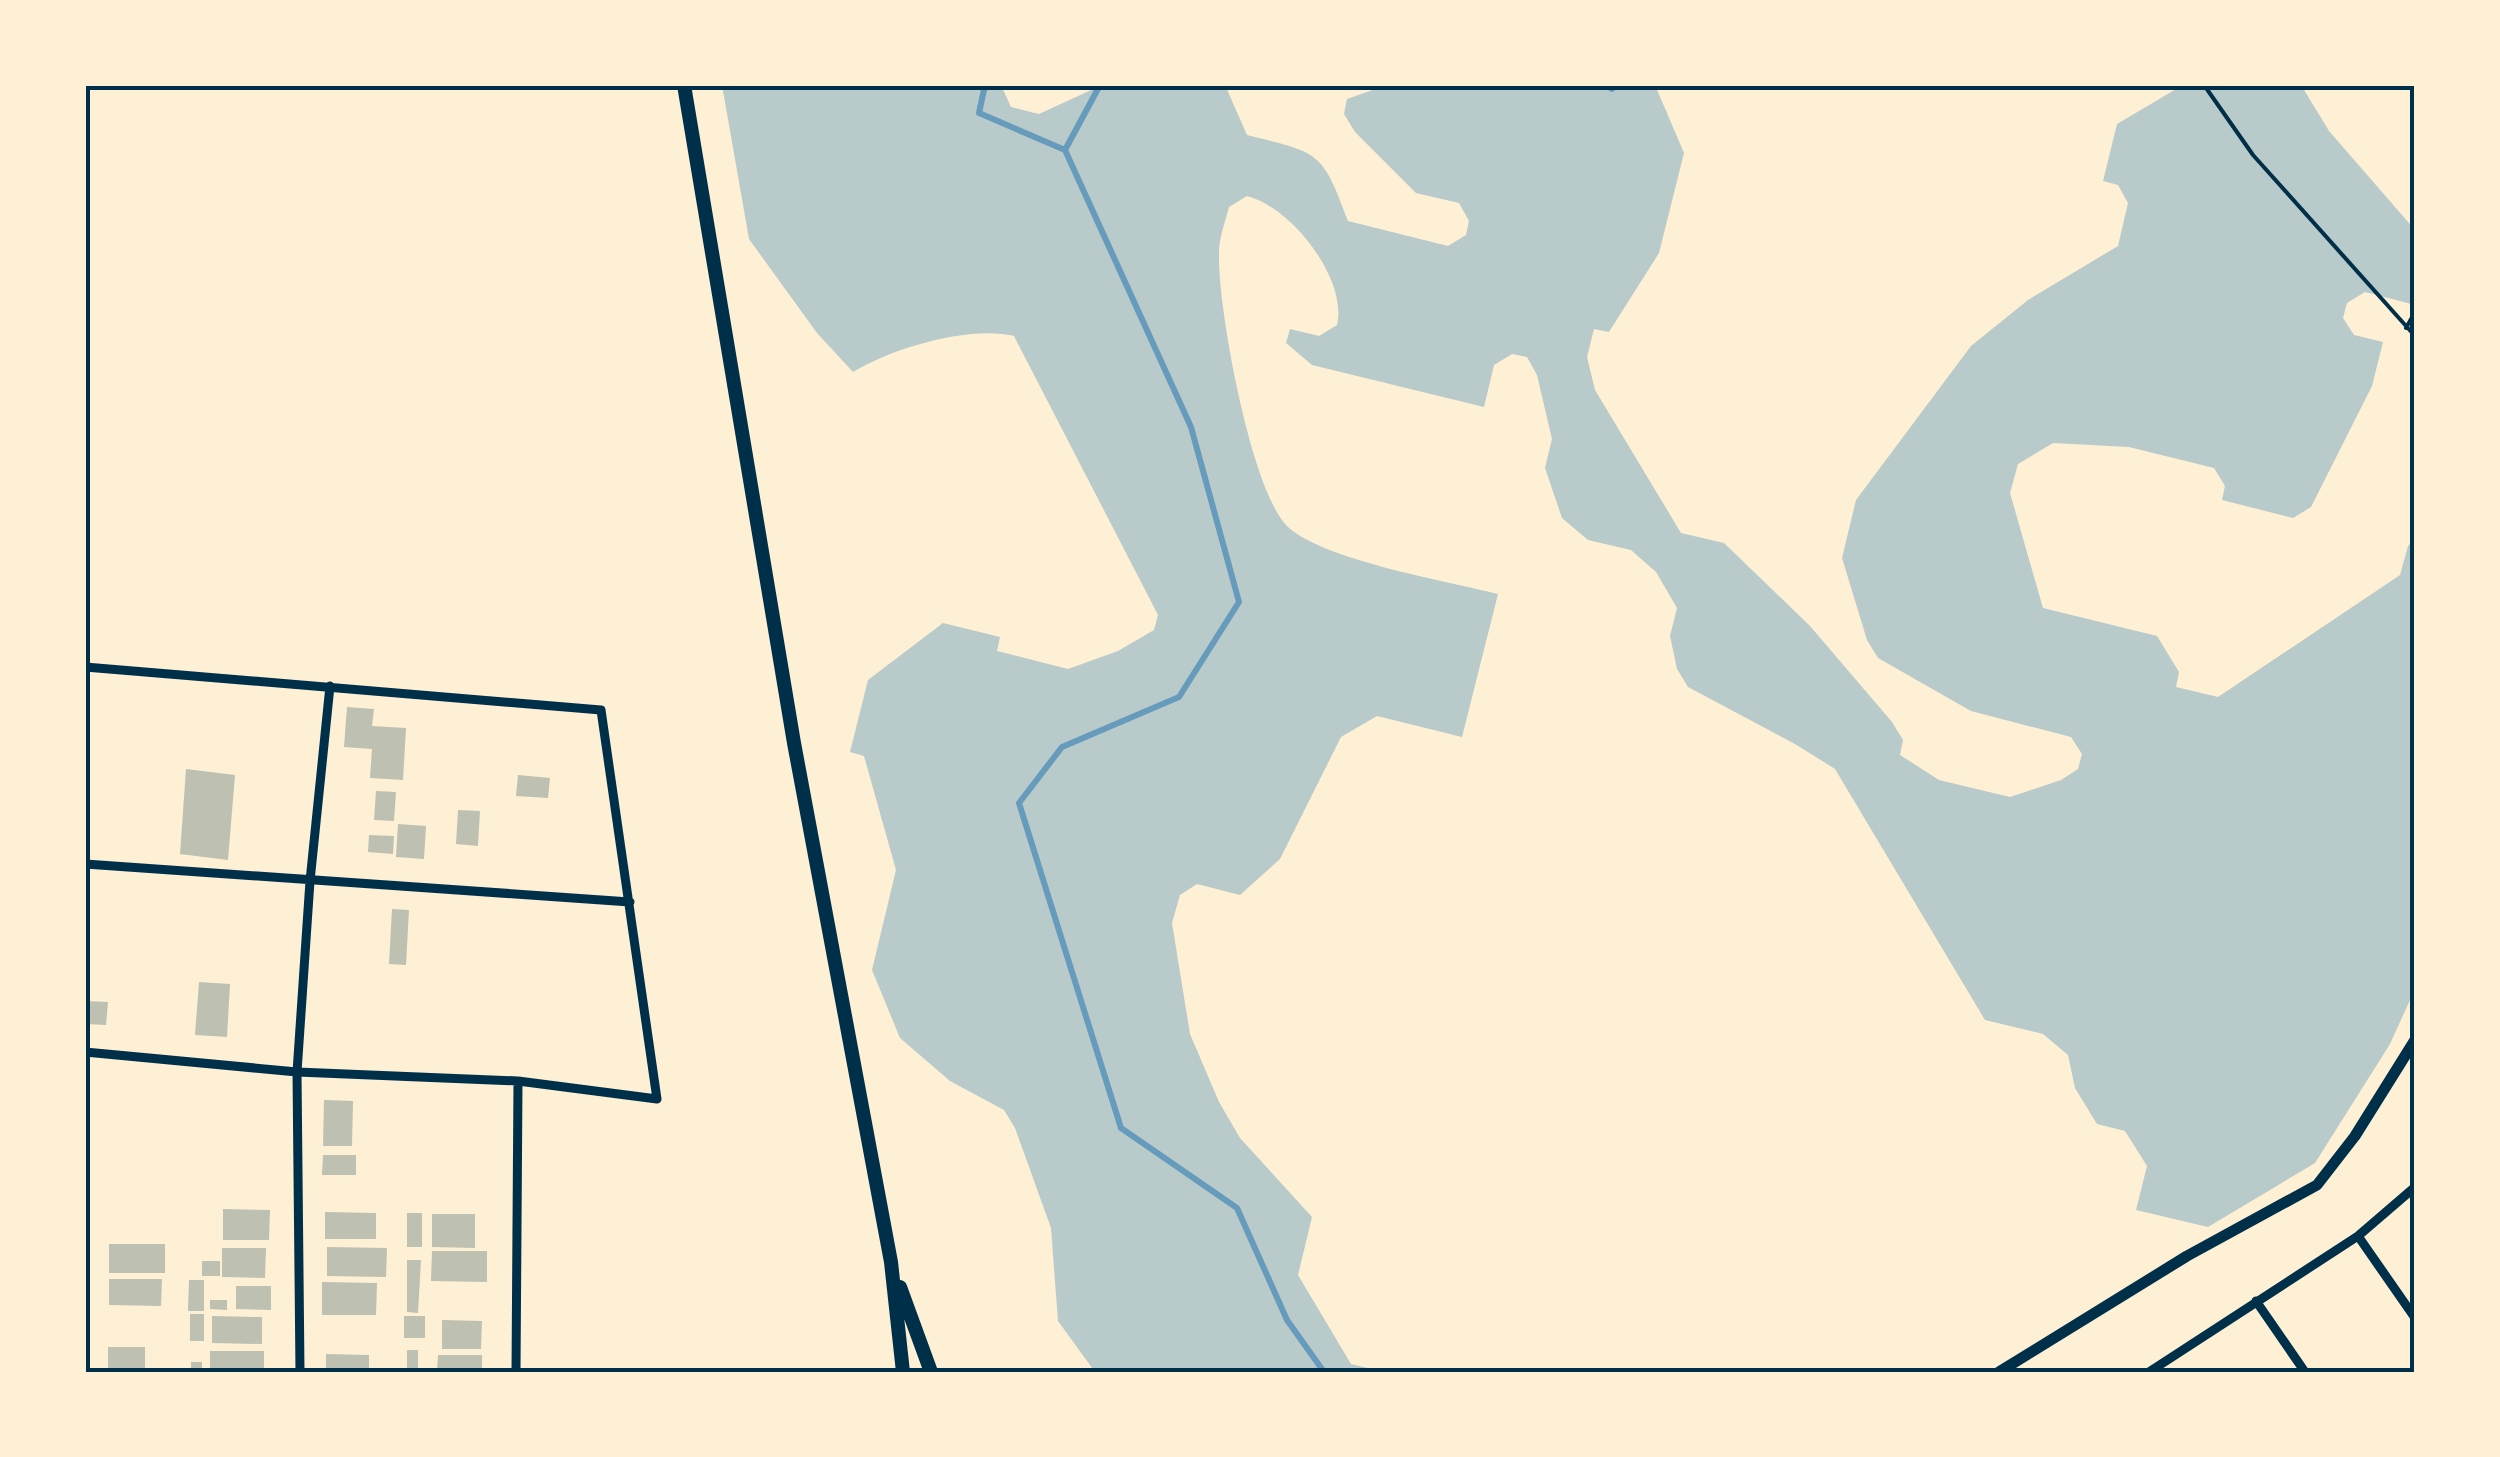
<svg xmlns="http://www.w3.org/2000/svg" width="2500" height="1457" viewBox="0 0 2500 1457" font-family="Literata,serif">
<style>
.green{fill:#b9caca}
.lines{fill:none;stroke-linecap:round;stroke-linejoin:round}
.stream{stroke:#669bbc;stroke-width:6}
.building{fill:#bec0b2}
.service{stroke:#003049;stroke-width:4}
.minor{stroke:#003049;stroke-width:9}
.tertiary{stroke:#003049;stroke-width:11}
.primary{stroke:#003049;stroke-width:14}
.neatline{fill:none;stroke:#003049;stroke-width:4}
</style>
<rect width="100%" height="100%" fill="#fdf0d5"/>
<path class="green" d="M722,85H1001L1011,107L1039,114L1102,85H1225L1247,135C1319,153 1322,150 1348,221L1448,246L1466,235L1469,221L1459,203L1416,193L1355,132L1344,114L1347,99L1387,85H1655L1684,153L1659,253L1609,332L1594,329L1587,357L1595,390L1681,533L1724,543L1810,626L1892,722L1903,740L1900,755L1939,780L2010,797L2061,780L2078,769L2082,754L2071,737L1971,711L1878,658L1867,640L1842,558L1856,500L1971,346L2028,300L2118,246L2128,203L2118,185L2103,181L2117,124L2183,85H2301L2329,131L2415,230V305L2365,292L2347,303L2343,318L2354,335L2383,342L2372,386L2311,507L2293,518L2222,500L2225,486L2214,468L2129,447L2053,443L2018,464L2010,493L2043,608L2157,636L2179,672L2176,687L2218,697L2400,575L2408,546L2415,538V989L2390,1044L2315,1163L2208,1227L2136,1210L2147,1166L2125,1131L2097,1124L2075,1088L2068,1055L2043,1034L1985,1020L1835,769L1795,744L1688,687L1677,669L1670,636L1677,608L1656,572L1631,550L1588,540L1562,518L1545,468L1552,439L1537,375L1527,357L1512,354L1494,365L1484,407L1312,365L1286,343L1290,329L1319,336L1337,325C1348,279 1291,207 1247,196L1229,207C1225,222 1219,238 1219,252C1217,305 1251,490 1287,526C1322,560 1447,581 1498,594L1462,737L1377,716L1341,737L1280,859L1240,895L1197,884L1180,895L1172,923L1190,1034L1219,1102L1240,1138L1312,1217L1298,1275L1351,1364L1384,1372H1095L1058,1321L1051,1228L1015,1128L1004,1110L950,1081L900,1038L872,970L896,870L864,756L850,752L868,680L943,623L1000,637L997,651L1068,669L1118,651L1154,630L1158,615L1014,336C970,325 892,348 853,372L817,333L749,239Z"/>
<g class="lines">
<path class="stream" d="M985,85L979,113L1065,150
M1100,85L1065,150L1191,427L1239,602L1179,697L1062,747L1019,803L1121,1128L1237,1208L1287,1320L1324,1372
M1606,85L1612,89L1617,85"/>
</g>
<path class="building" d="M347,707L374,709L372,726L406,728L403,780L370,778L372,749L344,747Z
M186,769L235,775L228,860L180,854Z
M518,775L550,778L548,798L516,796Z
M376,791L396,792L394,821L374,820Z
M458,810L480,811L478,846L456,844Z
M398,824L426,826L424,859L396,857Z
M369,835L394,836L393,854L368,852Z
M392,909L409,910L406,965L389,964Z
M199,982L230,984L227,1037L195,1035Z
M85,1001L108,1002L106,1025L85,1024Z
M324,1100L353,1101L352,1146H323Z
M323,1155H356V1175H322Z
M223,1209L270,1210L269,1240H223Z
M325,1212L376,1213V1239H325Z
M407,1213H422V1247H407Z
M432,1214H475V1248L432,1247Z
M109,1244H165V1273H109Z
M327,1247L387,1248L386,1277L327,1276Z
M222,1248H266L265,1278L222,1277Z
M432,1251H487V1282L431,1281Z
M407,1260H421L418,1313L407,1312Z
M202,1261H220V1276H202Z
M109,1279H162L161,1306L109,1305Z
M189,1280H204V1311H188Z
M322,1282L377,1283L376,1315H322Z
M236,1286H271V1310L236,1309Z
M210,1300H227V1310L210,1309Z
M190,1314H204V1341H190Z
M212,1316L262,1317V1344L212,1343Z
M404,1316H425V1338H404Z
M442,1320L482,1321L481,1349H442Z
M108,1347H145V1372H108Z
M407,1350H418V1370H407Z
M210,1351H264V1372H210Z
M326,1354L369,1355V1372H326Z
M438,1355H482V1372H437Z
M191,1362H202V1372H191Z"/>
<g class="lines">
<path class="service" d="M2204,85L2253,155L2415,336
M2406,328L2415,312"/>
<path class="minor" d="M85,667L601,710L657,1099L518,1081L297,1072L85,1052
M85,864L630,902
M2358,1236L2415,1318
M2256,1301L2305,1372
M300,1372L297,1072L310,881L330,686
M516,1372L518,1081
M2149,1372L2358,1236L2415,1187"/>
<path class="tertiary" d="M1999,1372L2187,1256L2317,1185L2355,1136L2415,1040"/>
<path class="primary" d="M684,85L794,743L891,1262L903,1372
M900,1287L931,1372"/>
</g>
<rect width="2500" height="1457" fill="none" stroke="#fdf0d5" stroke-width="175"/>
<rect x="88" y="88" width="2324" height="1282" class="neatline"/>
</svg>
